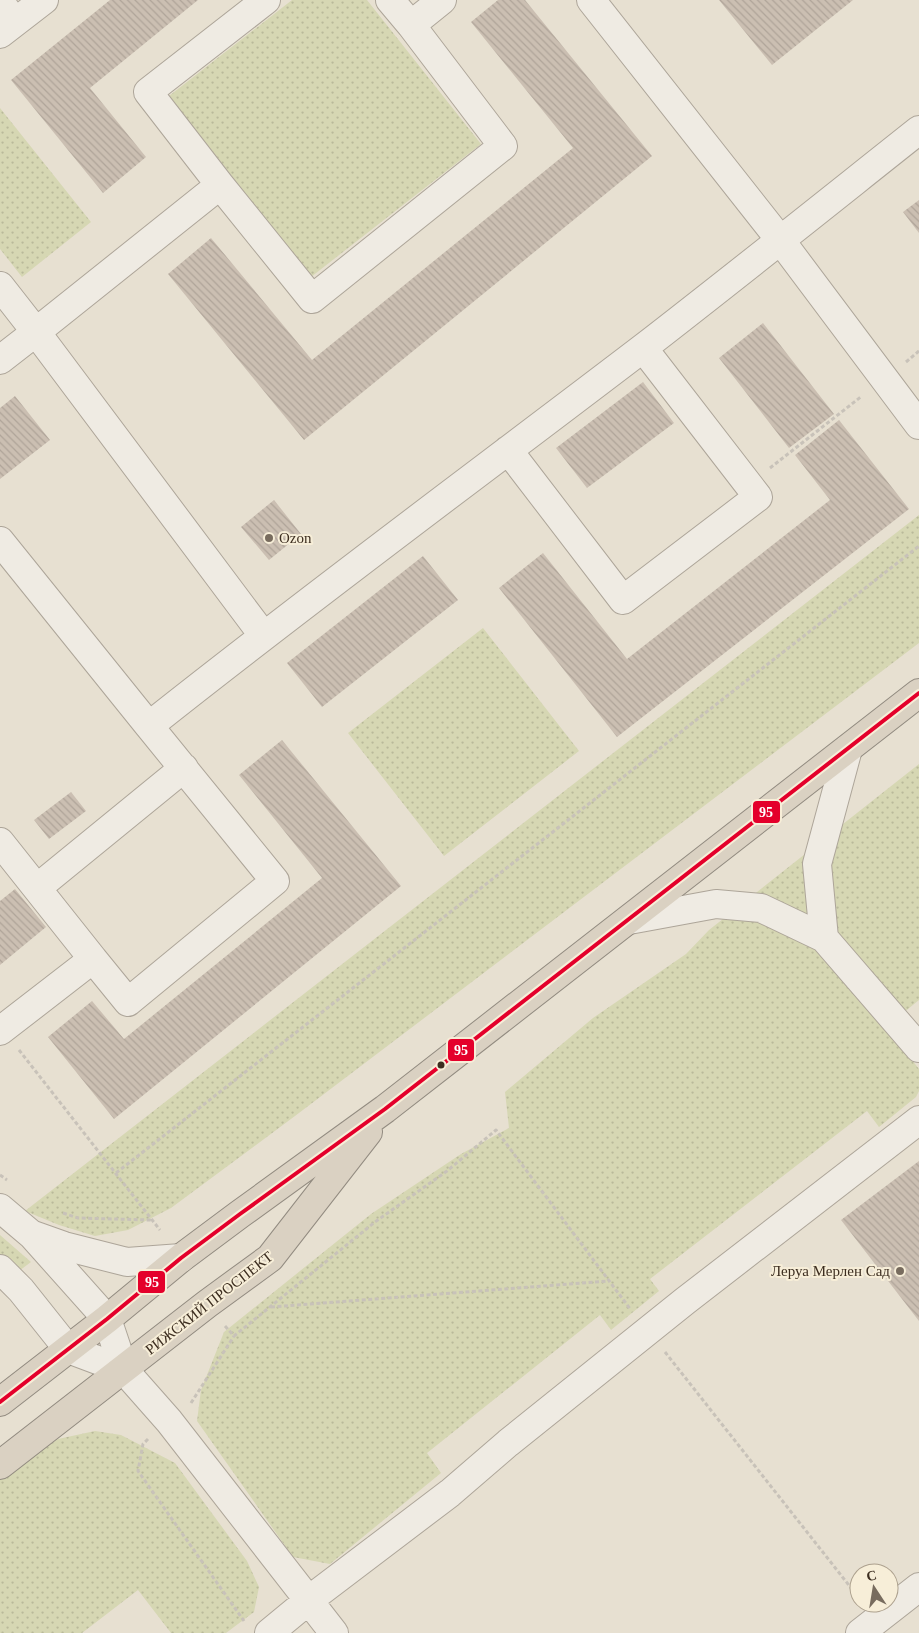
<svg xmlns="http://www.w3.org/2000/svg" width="919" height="1633" viewBox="0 0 919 1633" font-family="'Times New Roman',serif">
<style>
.green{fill:url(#green-dots)}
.building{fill:url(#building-back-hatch)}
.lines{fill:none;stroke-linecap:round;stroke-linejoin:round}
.minor-casing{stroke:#ada599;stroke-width:30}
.highway-casing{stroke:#928b80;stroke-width:30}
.path{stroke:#c8c2b9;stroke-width:3;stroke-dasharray:4 2.5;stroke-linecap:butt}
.minor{stroke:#efebe3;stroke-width:28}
.highway{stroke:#dad1c2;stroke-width:28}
.bus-1-casing{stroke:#f7eed8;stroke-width:8}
.bus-1{stroke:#e4002b;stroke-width:4}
.poi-dot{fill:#786c5e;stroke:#f7eed8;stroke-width:2}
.bus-dot{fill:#3d2e20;stroke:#f7eed8;stroke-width:2}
.labels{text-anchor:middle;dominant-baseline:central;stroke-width:4;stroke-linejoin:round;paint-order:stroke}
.poi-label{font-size:15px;fill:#3d2e20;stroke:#f7eed8;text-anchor:start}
.street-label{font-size:15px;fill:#3d2e20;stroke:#f7eed8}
.line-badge{stroke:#f7eed8;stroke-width:2}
.badge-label{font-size:14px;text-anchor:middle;font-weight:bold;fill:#fff}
</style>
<defs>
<pattern id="green-dots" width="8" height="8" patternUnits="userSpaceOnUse" patternTransform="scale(1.25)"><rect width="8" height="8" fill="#d6d7b3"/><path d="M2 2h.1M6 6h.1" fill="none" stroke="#b9b99a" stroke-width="1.8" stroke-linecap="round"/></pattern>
<pattern id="building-back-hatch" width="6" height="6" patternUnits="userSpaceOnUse" patternTransform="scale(1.25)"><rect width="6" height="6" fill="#cbbfb2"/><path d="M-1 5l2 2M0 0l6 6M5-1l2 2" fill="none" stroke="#afa499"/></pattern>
</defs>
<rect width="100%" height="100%" fill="#e7e0d1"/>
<path class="green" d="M292,0H367L481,144L311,277L169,96Z
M0,108L91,222L22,277L0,249Z
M919,515V643L295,1116L171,1208L128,1230L95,1236L59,1225L25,1211Z
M483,628L579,751L444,856L348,733Z
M919,764V1000L886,1027L919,1069V1091L916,1097L879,1127L867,1111L650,1279L659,1291L611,1330L600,1315L427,1453L441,1473L330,1564L293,1557L197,1421L201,1390L224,1332L371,1214L461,1154L509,1128L505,1092L593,1018L686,954L709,930Z
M0,1235L31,1262L19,1271L0,1254Z
M95,1431L121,1435L175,1463L247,1561L259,1587L254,1612L226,1633H171L138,1590L82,1633H0V1479L58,1439Z"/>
<path class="building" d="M110,0H198L90,88L146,157L103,193L11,80Z
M498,0H525L652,156L304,440L168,274L211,238L312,360L573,148L471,22Z
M719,0H853L772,65Z
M919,200V233L903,212Z
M763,323L834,414L789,448L719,358Z
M643,382L674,423L587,488L556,448Z
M15,396L50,440L0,479V408Z
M839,420L909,509L617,737L499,588L543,553L627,659L830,500L795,455Z
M274,500L301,534L269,560L241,527Z
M423,556L458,600L322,707L287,663Z
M282,740L401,886L114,1119L48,1037L92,1001L124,1039L322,878L239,775Z
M71,792L86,811L49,839L34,820Z
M15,889L46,927L0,965V901Z
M919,1161V1321L841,1220Z"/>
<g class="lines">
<defs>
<path id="minor" d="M390,0L411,25L442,0
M591,0L781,241L919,425
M0,2L15,22
M0,34L44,0
M220,185L312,299L503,146L411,25
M0,286L36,332L220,185L148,92L266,0
M0,360L36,332L263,635
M508,450L623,600L758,497L643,348
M0,541L149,726
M0,842L93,959
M37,888L184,768
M629,920L716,904L761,908L824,938L919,1048
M824,938L817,864L848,749
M0,1031L93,959L128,1002L275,881L149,726C311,597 478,474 643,348C736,276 827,203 919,130
M0,1208L32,1235L107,1319L124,1370L169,1421L334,1633
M33,1235L64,1246L127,1262L181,1258
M0,1269L21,1290L68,1349L124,1370
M269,1633L309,1600L450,1493L508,1443L685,1301L919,1120
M860,1633L919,1587"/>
<path id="highway" d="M0,1402L107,1319L181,1258L240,1214L385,1109L919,693
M0,1465L207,1304L270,1258L368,1132"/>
</defs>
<use href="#minor" class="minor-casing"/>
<use href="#highway" class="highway-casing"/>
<path class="path" d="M906,362L919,351
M770,468L862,396
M19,1050L160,1230
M116,1173L919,546
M0,1175L7,1180
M63,1213L78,1218L151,1220
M271,1307L609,1281
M225,1326L234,1336L375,1222L447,1171L496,1130L631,1310
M665,1352L859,1598
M191,1403L234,1336
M148,1439L143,1444L138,1471L244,1621"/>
<use href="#minor" class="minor"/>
<use href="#highway" class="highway"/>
<defs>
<path id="bus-1" d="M0,1402L107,1319L181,1258L240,1214L385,1109L919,693"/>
</defs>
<use href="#bus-1" class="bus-1-casing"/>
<use href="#bus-1" class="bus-1"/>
</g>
<g class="poi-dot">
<circle cx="269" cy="538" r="5"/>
<circle cx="900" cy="1271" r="5"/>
</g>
<circle class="bus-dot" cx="441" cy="1065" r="4.5"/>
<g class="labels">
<g class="poi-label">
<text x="279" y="538">Ozon</text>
<text x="890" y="1271" text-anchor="end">Леруа Мерлен Сад</text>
</g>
<g class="street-label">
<text transform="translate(209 1303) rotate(-38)">РИЖСКИЙ ПРОСПЕКТ</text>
</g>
</g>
<g class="line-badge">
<rect x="752" y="800" width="29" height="24" rx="5" fill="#e4002b"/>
<rect x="447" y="1038" width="28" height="24" rx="5" fill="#e4002b"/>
<rect x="137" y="1270" width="29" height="24" rx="5" fill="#e4002b"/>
</g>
<g class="badge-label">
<text x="766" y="817">95</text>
<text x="461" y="1055">95</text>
<text x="152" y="1287">95</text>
</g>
<g transform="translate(874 1588) rotate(348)"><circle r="24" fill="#f7eed8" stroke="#ada18e"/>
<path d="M0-4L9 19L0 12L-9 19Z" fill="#786c5e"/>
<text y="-8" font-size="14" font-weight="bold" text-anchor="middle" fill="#3d2e20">С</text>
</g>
</svg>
